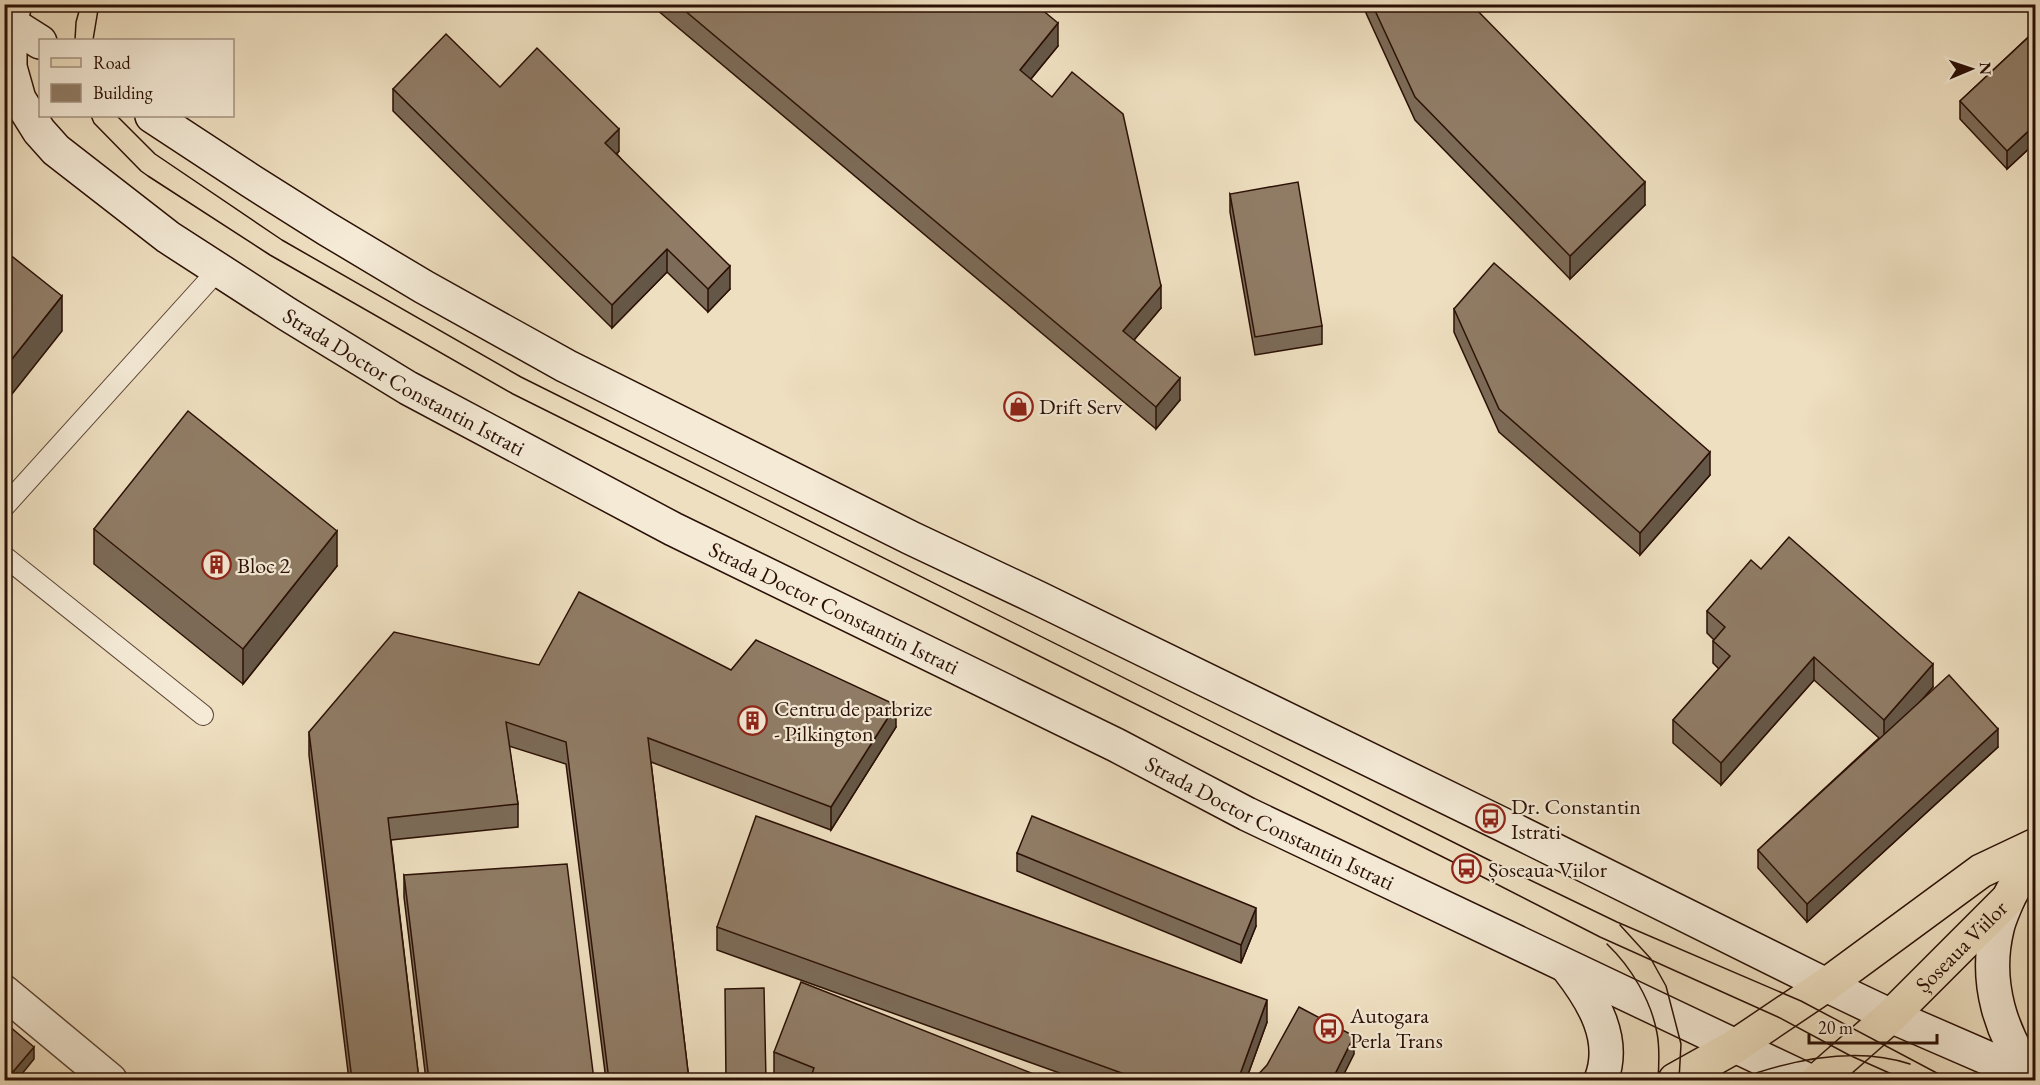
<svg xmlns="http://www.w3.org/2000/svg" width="2040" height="1085" viewBox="0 0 2040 1085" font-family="'EB Garamond',serif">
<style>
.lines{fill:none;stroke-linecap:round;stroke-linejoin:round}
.service-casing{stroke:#5c4434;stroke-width:22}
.minor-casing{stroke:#5c4434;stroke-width:36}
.secondary-casing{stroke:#2b1005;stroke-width:36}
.primary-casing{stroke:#2b1005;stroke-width:36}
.service{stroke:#f4ead6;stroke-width:20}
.minor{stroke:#f4ead6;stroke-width:33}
.secondary{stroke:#f4ead6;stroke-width:33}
.primary{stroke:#eedfc0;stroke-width:33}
.tram{stroke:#2b1005;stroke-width:1.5}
.wall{fill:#7c6b58;stroke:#2b1005;stroke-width:1.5}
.shaded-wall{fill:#655747;stroke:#2b1005;stroke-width:1.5}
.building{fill:#907c66;stroke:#2b1005;stroke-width:1.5}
.labels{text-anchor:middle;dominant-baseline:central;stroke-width:4.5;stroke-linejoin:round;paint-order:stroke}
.street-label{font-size:22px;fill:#2b1005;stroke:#f4ead6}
.poi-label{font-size:22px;fill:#2b1005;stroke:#f4ead6;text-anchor:start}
</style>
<rect width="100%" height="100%" fill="#eedfc0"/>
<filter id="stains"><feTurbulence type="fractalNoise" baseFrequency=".00333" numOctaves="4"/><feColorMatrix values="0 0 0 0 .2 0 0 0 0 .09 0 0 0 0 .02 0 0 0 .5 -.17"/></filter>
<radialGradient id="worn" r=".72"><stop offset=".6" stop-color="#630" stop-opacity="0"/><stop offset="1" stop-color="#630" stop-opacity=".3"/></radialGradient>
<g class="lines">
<defs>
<path id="service" d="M4,507L218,270
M4,556L203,715"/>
<path id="minor" d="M4,992L110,1080"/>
<g id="secondary">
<path id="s1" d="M15,4L10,23V67L19,99L39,131L56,150L168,237L287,314L408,388L673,529L1116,745L1247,814L1807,1080"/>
<path d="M10,23L40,42"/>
<path d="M152,116L251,181L327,229L424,287L566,366L911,538L1038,598L1520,833L1826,985L1891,1016L2036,1079"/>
<path d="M2008,899C2004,909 1999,919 1997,929C1984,983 2001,1035 2033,1078"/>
<path d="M1568,968C1593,1000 1617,1039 1601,1080"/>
</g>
<g id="primary">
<path d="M1675,1080L1734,1047L1826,985L1981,871L2036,845"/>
<path id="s2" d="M1818,1080L1891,1016L2008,899L2036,847"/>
</g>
</defs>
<use href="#service" class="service-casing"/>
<use href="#minor" class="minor-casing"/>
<use href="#secondary" class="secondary-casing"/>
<use href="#primary" class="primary-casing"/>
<use href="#service" class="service"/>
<use href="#minor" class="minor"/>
<use href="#secondary" class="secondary"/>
<use href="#primary" class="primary"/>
<path class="tram" d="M75,40L76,22L81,4
M93,40L99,4
M91,116L94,123L141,171L148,176L270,255L513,394L1467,869L1600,937L1778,1017L1849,1055L1905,1080
M117,116L155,154L282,240L521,377L1503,867L1617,922L1801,1001L1950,1080
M1620,925L1651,959L1666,986L1681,1044L1679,1080
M1607,944C1631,967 1651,1000 1657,1033C1660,1048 1659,1065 1658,1080
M1736,1080C1790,1060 1854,1045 1910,1064"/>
</g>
<path class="wall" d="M650,4H1035L1058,46L1031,79L1161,308L1134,340L1180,400L1156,429Z
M1366,4H1471L1645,205L1570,279L1415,120L1366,13Z
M2036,30V142L2007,169L1960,119V101Z
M500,87L619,151L617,154L730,289L708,312L667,272L612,328L393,111V89Z
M1230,194L1322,326V344L1255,355L1230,212Z
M1454,309L1710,475L1640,555L1499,432L1454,332Z
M94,529L337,566L243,684L94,564Z
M1761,569L1933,687L1924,697L1998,747L1807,922L1758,868V850L1879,738L1814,680L1721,785L1673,743V720L1719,669L1713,663V641L1714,640L1707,633V611Z
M539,665L731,670L896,727L831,830L651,762L689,1080H606L566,764L509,746L518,804V827L391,840L419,1080H349L309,755V732Z
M1017,853L1256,926L1241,963L1017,871Z
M404,875L594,1080H426L404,897Z
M717,927L1267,1022L1246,1080H1079L717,950Z
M774,1052L1049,1080H790L774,1074Z"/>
<path class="shaded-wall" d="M1058,23V46L1020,92V70Z
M2036,124V142L2007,169V151Z
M619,129V151L605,165V143Z
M1645,182V205L1570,279V256Z
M667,249V272L612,328V305Z
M730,266V289L708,312V289Z
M1161,286V308L1123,353V331Z
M62,296V331L4,404V369Z
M1180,378V400L1156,429V407Z
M1710,452V475L1640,555V533Z
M337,531V566L243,684V649Z
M1814,657V680L1721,785V763Z
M1933,664V687L1884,743V720Z
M896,705V727L831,830V807Z
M1998,729V747L1807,922V904Z
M1256,908V926L1241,963V945Z
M1267,1000V1022L1246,1080H1238Z
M1354,1036V1054L1341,1080H1332Z
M34,1047V1059L17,1080H6Z"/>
<path class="building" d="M677,4H1035L1058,23L1020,70L1052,97L1072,72L1123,114L1161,286L1123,331L1180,378L1156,407Z
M1372,4H1471L1645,182L1570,256L1415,97Z
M2036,30V124L2007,151L1960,101Z
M446,34L500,87L537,48L619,129L605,143L730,266L708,289L667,249L612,305L393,89Z
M1298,182L1322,326L1255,337L1230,194Z
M4,250L62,296L4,369Z
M1494,263L1710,452L1640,533L1499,409L1454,309Z
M188,411L337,531L243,649L94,529Z
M1789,537L1933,664L1884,720L1814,657L1721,763L1673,720L1730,656L1713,641L1725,627L1707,611L1751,560L1761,569Z
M579,592L731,670L756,640L896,705L831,807L648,738L689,1080H609L566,742L506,722L518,804L388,818L419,1080H352L309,732L394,632L539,665Z
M1949,675L1998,729L1807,904L1758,850Z
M756,816L1267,1000L1238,1080H1141L717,927Z
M1032,816L1256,908L1241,945L1017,853Z
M567,864L594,1080H429L404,875Z
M801,982L1049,1080H810L814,1068L774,1052Z
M764,988L766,1080H726L725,989Z
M1299,1007L1354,1036L1332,1080H1253L1267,1065Z
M9,1026L34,1047L6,1080H4V1031Z
M18,1073L28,1080H12Z"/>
<defs>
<symbol id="shop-ring" viewBox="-11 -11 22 22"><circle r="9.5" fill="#f4ead6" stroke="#8f2418" stroke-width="1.5"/><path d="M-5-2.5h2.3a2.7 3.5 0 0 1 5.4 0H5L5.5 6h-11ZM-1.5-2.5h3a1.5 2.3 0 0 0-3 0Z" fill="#8f2418"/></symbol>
<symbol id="building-ring" viewBox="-11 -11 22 22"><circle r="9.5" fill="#f4ead6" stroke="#8f2418" stroke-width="1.5"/><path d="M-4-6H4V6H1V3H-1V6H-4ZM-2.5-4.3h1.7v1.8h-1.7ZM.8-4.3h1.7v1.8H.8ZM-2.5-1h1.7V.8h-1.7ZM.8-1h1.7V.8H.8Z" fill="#8f2418"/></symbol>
<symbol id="bus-ring" viewBox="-11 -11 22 22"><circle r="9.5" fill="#f4ead6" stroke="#8f2418" stroke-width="1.5"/><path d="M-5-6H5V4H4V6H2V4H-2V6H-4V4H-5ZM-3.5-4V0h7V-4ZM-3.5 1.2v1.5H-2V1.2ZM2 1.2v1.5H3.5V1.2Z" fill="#8f2418"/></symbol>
</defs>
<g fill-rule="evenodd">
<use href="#shop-ring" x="1002" y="390" width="33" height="33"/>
<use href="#building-ring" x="200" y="548" width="33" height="33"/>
<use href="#building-ring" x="736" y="704" width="33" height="33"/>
<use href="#bus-ring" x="1474" y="802" width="33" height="33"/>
<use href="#bus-ring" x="1450" y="852" width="33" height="33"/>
<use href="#bus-ring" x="1312" y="1012" width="33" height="33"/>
</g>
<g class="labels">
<g class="street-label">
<text stroke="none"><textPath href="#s1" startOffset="579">Strada Doctor Constantin Istrati</textPath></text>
<text stroke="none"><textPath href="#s1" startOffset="1065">Strada Doctor Constantin Istrati</textPath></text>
<text stroke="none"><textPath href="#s1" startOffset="1551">Strada Doctor Constantin Istrati</textPath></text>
<text stroke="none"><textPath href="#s2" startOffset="196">Șoseaua Viilor</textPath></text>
</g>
<g class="poi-label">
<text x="1039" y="406">Drift Serv</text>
<text x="237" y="565">Bloc 2</text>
<text x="774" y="708">Centru de parbrize<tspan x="774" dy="25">- Pilkington</tspan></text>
<text x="1511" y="806">Dr. Constantin<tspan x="1511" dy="25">Istrati</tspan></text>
<text x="1488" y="869">Șoseaua Viilor</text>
<text x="1350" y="1015">Autogara<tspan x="1350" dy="25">Perla Trans</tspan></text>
</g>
</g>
<rect width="2040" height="1085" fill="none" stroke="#eedfc0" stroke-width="24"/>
<rect x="6" y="6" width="2028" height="1073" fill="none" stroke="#2b1005" stroke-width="3"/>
<rect x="12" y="12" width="2016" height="1061" fill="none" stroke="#2b1005" stroke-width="1.5"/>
<rect x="39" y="39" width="195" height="78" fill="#f4ead6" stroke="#a49382" stroke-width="1.5"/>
<rect x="51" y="58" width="30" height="9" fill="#eedfc0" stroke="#a49382" stroke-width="1.5"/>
<text x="93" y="69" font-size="18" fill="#2b1005">Road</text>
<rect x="51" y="84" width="30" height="18" fill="#907c66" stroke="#a49382" stroke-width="1.5"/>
<text x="93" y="99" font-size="18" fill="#2b1005">Building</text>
<g transform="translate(1971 69) rotate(88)" stroke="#f4ead6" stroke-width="4.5" paint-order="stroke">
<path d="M0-4.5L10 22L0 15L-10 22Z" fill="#2b1005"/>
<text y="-9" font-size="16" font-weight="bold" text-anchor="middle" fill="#2b1005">N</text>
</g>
<path d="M1809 1034v9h128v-9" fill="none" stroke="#2b1005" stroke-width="3"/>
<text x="1818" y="1034" font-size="18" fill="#2b1005" stroke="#f4ead6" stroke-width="4.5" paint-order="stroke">20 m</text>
<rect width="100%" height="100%" filter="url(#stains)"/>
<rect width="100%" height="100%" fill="url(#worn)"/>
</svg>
